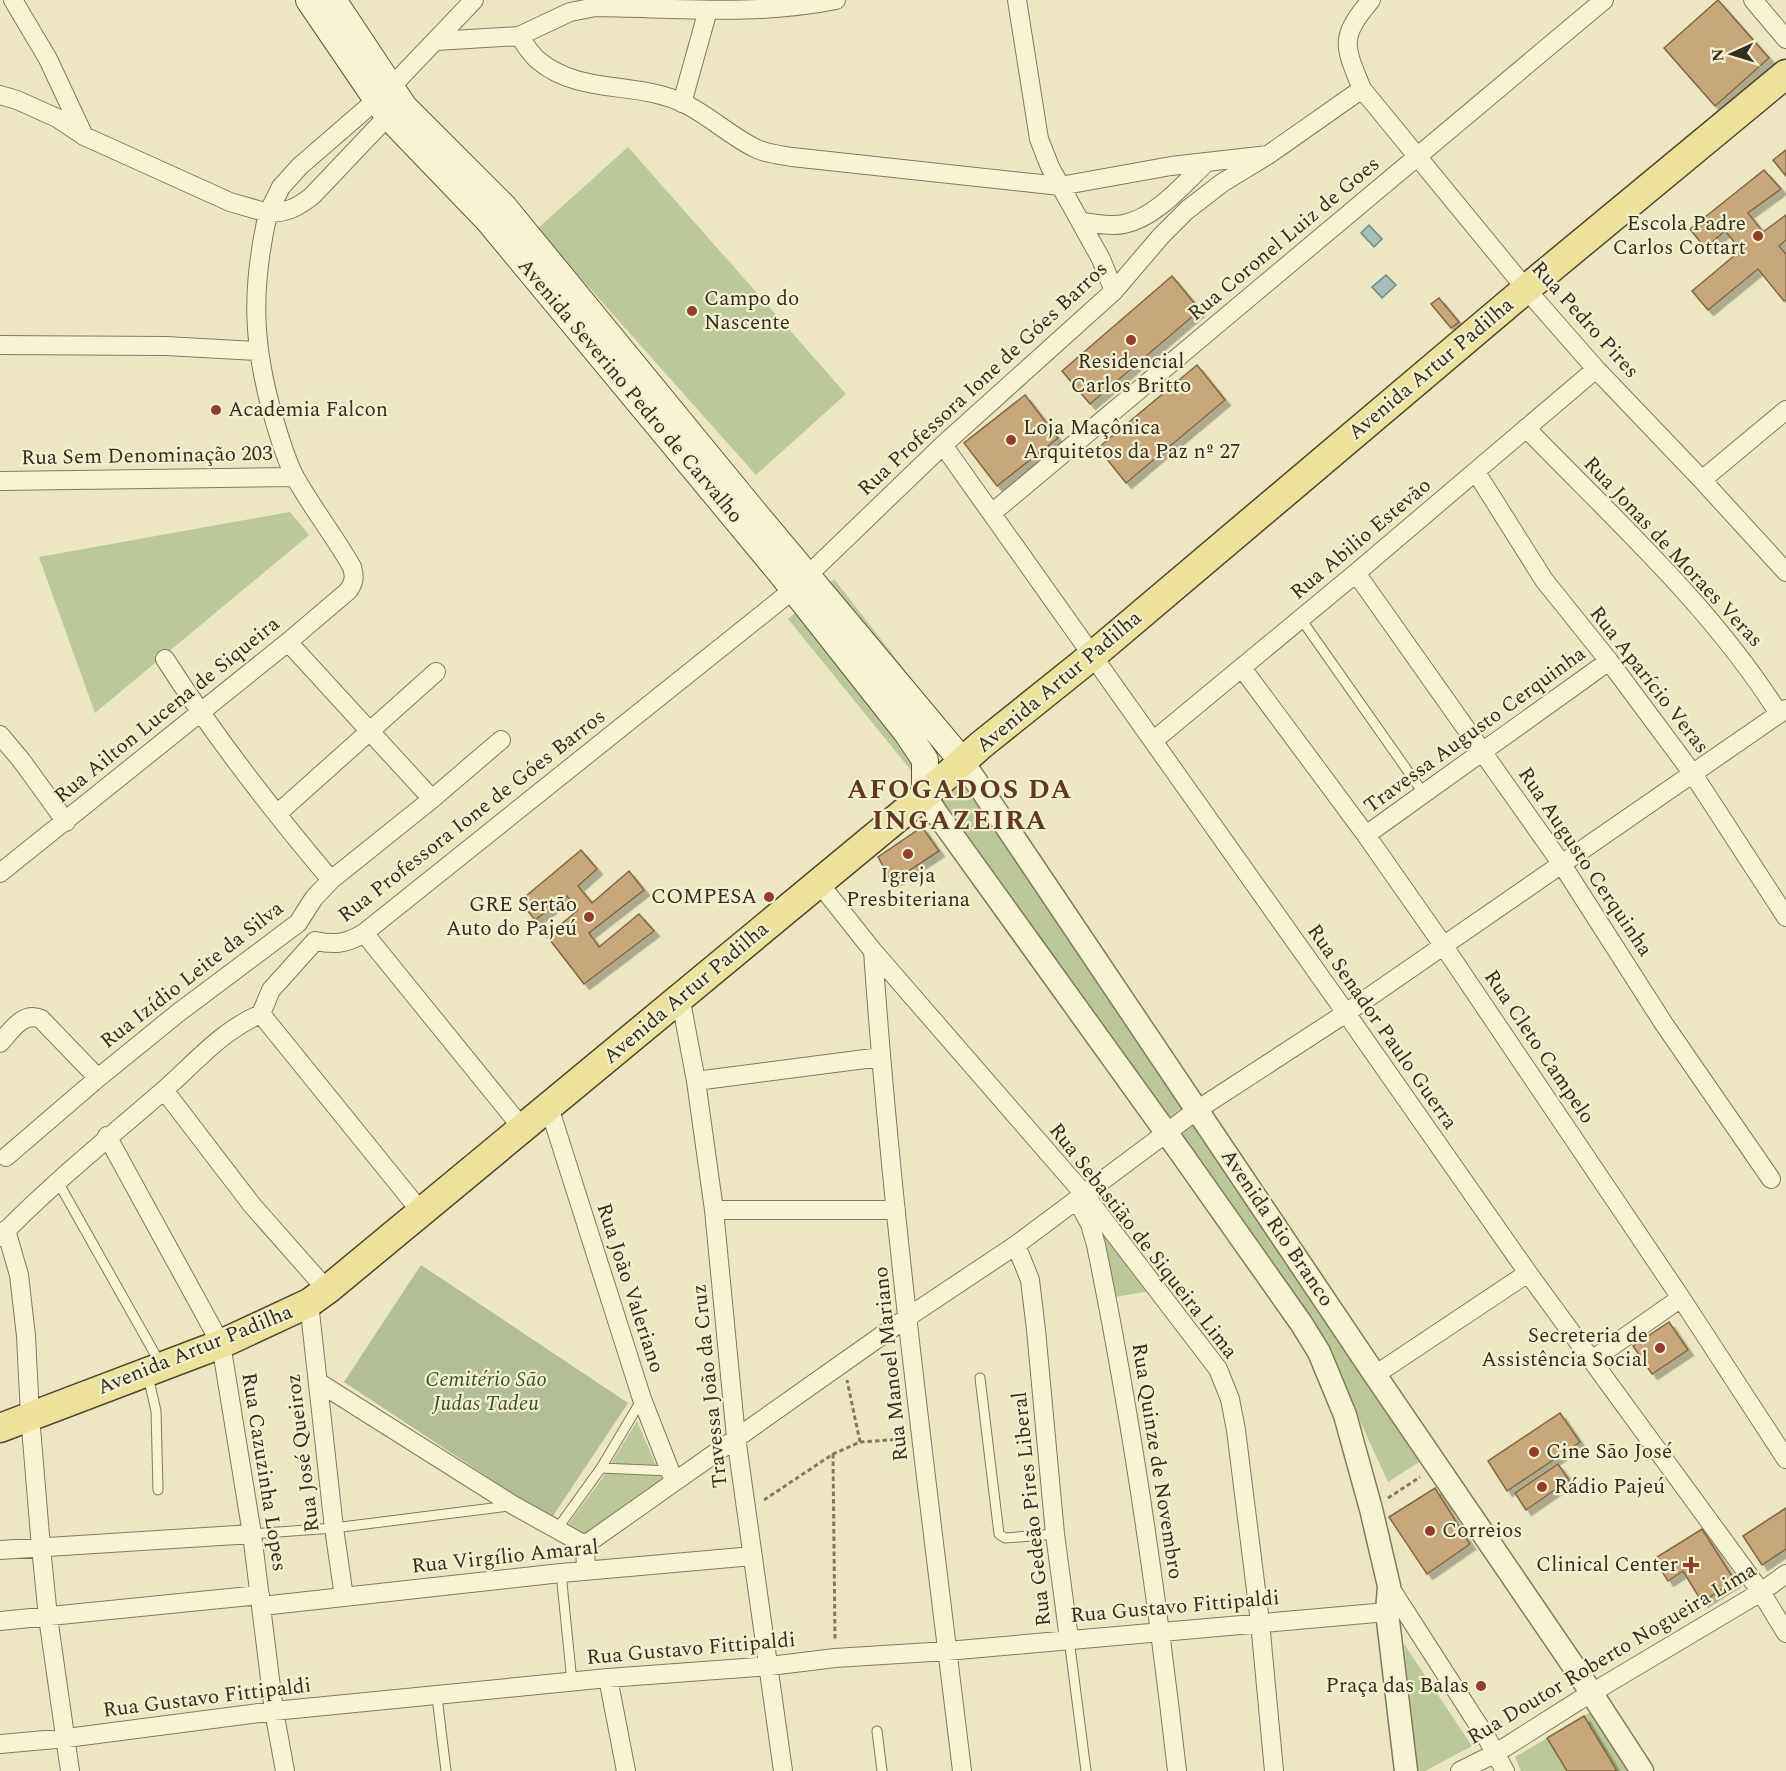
<svg xmlns="http://www.w3.org/2000/svg" width="1786" height="1771" viewBox="0 0 1786 1771" font-family="Spectral,serif">
<style>
.green{fill:#bac997}
.cemetery{fill:#b2be96}
.water{fill:#a4bebb;stroke:#6c8c8a;stroke-width:1.5}
.building{fill:#c8a87a;stroke:#826741;stroke-width:1.5;filter:url(#shadow)}
.lines{fill:none;stroke-linecap:round;stroke-linejoin:round}
.service-casing{stroke:#85785a;stroke-width:11}
.minor-casing{stroke:#85785a;stroke-width:20}
.tertiary-casing{stroke:#85785a;stroke-width:25}
.secondary-casing{stroke:#66593d;stroke-width:28}
.primary-casing{stroke:#52462e;stroke-width:31}
.path{stroke:#85785a;stroke-width:3;stroke-dasharray:4.5 3;stroke-linecap:butt}
.service{stroke:#f7f3d5;stroke-width:9}
.minor{stroke:#f7f3d5;stroke-width:18}
.tertiary{stroke:#f7f3d5;stroke-width:22}
.secondary{stroke:#f7f3d5;stroke-width:26}
.primary{stroke:#ede29b;stroke-width:28}
.poi-dot{fill:#913e2d;stroke:#f3f0d1;stroke-width:2}
.labels{text-anchor:middle;dominant-baseline:central;stroke-width:4.5;stroke-linejoin:round;paint-order:stroke}
.poi-label{font-size:21px;fill:#352d1e;stroke:#f3f0d1;text-anchor:end}
.street-label{font-size:21px;fill:#352d1e;stroke:#f3f0d1}
.park-label{font-size:21px;font-style:italic;fill:#3e5025;stroke:#f3f0d1}
.district-label{font-size:27px;font-weight:bold;letter-spacing:1.5px;fill:#60381f;stroke:#f3f0d1}
</style>
<defs>
<filter id="shadow"><feDropShadow dx="5.5" dy="5.5" stdDeviation="0" flood-color="#0004"/></filter>
</defs>
<rect width="100%" height="100%" fill="#ece7c2"/>
<path class="green" d="M628,147L846,394L756,475L537,229Z
M290,512L309,535L95,713L39,557Z
M834,579L960,741L914,774L788,619Z
M962,780L1130,1033L1333,1323L1424,1459L1388,1482L1319,1332L938,800Z
M1103,1232L1150,1291L1115,1297Z
M637,1421L662,1479L584,1537L566,1527L603,1477Z
M1404,1644L1472,1746L1425,1771H1417Z
M1591,1712L1629,1771H1521L1515,1757Z"/>
<path class="cemetery" d="M421,1265L628,1403L551,1519L344,1382Z"/>
<path class="water" d="M1369,225L1382,239L1374,247L1361,233Z
M1386,275L1396,285L1382,298L1372,287Z"/>
<path class="building" d="M1718,0L1769,58L1715,106L1664,48Z
M1786,150V176L1773,160Z
M1764,170L1781,189L1748,213L1763,232L1786,215V240L1779,246L1786,254V300L1784,301L1758,269L1708,310L1692,291L1741,250L1725,231L1705,248L1690,229Z
M1172,276L1200,310L1090,404L1062,371Z
M1439,298L1459,322L1451,328L1431,304Z
M1197,365L1225,400L1126,483L1098,448Z
M1025,395L1058,438L997,486L964,443Z
M922,827L939,851L892,882L878,857Z
M581,850L597,869L578,886L592,903L629,871L644,890L589,933L599,947L639,914L654,931L584,984L547,936L578,910L567,896L535,920L520,901Z
M1669,1322L1688,1350L1652,1374L1633,1346Z
M1560,1413L1580,1442L1507,1491L1488,1461Z
M1558,1464L1569,1480L1526,1510L1515,1493Z
M1435,1488L1470,1544L1427,1574L1389,1517Z
M1786,1508V1549L1762,1565L1743,1536Z
M1702,1529L1735,1581L1702,1602L1683,1571L1668,1581L1654,1559Z
M1584,1716L1617,1771H1567L1547,1738Z"/>
<g class="lines">
<defs>
<path id="service" d="M1301,619L1424,794
M58,1182L160,1363
M148,1376L156,1411L158,1490
M980,1378L999,1534L1005,1538L1055,1534
M601,1468L642,1399
M557,1529L601,1468L670,1471
M252,1534L334,1528L509,1506
M561,1573L572,1682
M1069,1639L1086,1771
M437,1697L446,1771
M877,1731L882,1771"/>
<path id="minor" d="M13,0L48,59L84,136
M1017,0L1039,139L1050,167L1101,259L1114,291
M1371,0C1339,38 1344,45 1362,89L1526,289L1596,369L1702,480L1786,572
M1753,0L1786,39
M519,36C525,44 531,55 539,61C580,95 637,81 683,103C709,115 731,137 757,149C768,154 780,155 792,157L1060,186L1171,166L1268,155
M436,41L519,36L570,12L596,7C677,8 757,16 836,0
M0,95L17,100L57,118L84,136L230,202L268,213L281,187L300,166L390,88L474,0
M682,103L708,10
M1082,222C1095,223 1111,227 1124,224C1157,217 1183,184 1207,162
M0,345L166,346L258,351
M1526,428C1613,518 1712,607 1779,714
M943,445L1346,1013L1528,1273L1761,1592L1786,1633
M1476,472L1544,580L1609,661L1693,774L1786,917
M1702,480L1786,410
M0,481L295,477
M992,513L1604,0
M1356,573L1561,863L1664,1024L1771,1179
M807,576L943,445L1114,291L1161,236L1187,210L1222,183L1268,155L1362,89
M288,642L432,799
M165,659C215,737 271,809 331,880
M1242,668L1366,835L1443,945L1681,1298L1786,1459
M0,735L21,760L66,822
M1153,741L1356,573L1596,369
M277,814L436,672
M1366,835L1609,661
M0,873L288,642L348,591C354,583 355,577 352,567C335,537 313,509 296,479C286,461 280,439 274,419C252,344 251,289 268,213C287,213 298,207 312,196L388,116
M819,883L873,951L1084,1194L1218,1369L1230,1399L1236,1430L1260,1622L1274,1771
M364,933L523,1129
M315,941C335,945 346,944 364,933L794,589
M873,951C892,1225 929,1498 962,1771
M680,996L696,1081L714,1210L736,1437L783,1771
M261,1014L422,1213
M0,1043C11,1031 23,1011 41,1019L98,1078
M696,1081L881,1057
M164,1090L252,1205L327,1290
M549,1107L642,1399L674,1481
M107,1136L221,1344L252,1534L274,1711L285,1771
M6,1157L98,1078L178,1013L298,923L314,898L331,880L432,799L501,740
M1077,1200L1090,1224L1096,1245C1132,1420 1157,1595 1177,1771
M714,1210H896
M6,1230L19,1275L26,1336L30,1416L41,1547L48,1617L70,1771
M0,1237C51,1184 109,1138 164,1090C195,1063 222,1030 261,1014L271,990L315,941
M1016,1245L1030,1280L1036,1330L1055,1534L1069,1639
M309,1303L334,1528L344,1597
M1592,1360L1681,1298
M1375,1375L1528,1273
M318,1382L513,1505L585,1545
M0,1550L252,1534
M586,1571L585,1545L908,1317L1016,1245L1197,1110L1346,1013L1786,709
M1389,1586L1488,1740L1505,1771
M262,1606L561,1573L753,1556
M0,1621L260,1595
M608,1678L626,1771
M0,1744L67,1738L274,1711L608,1678L770,1666L835,1658L947,1651L1387,1612
M1460,1771L1496,1753L1578,1701L1761,1592L1786,1574"/>
<path id="tertiary" d="M963,762L1375,1375L1581,1677L1642,1771
M925,795L937,814L1181,1153L1301,1323L1319,1352L1345,1415L1371,1509L1389,1586L1387,1612L1406,1771"/>
<path id="secondary" d="M309,0L388,116L488,220L780,572L907,733L925,760V795
M333,0L404,107L504,207L753,511L963,762"/>
<path id="primary" d="M0,1428L221,1344L309,1303L327,1290L925,795L981,745L1092,656L1526,289L1786,74"/>
</defs>
<use href="#service" class="service-casing"/>
<use href="#minor" class="minor-casing"/>
<use href="#tertiary" class="tertiary-casing"/>
<use href="#secondary" class="secondary-casing"/>
<use href="#primary" class="primary-casing"/>
<path class="path" d="M860,1442L903,1439
M833,1454L835,1641
M1388,1498L1420,1477
M764,1500L833,1454L860,1442L847,1380"/>
<use href="#service" class="service"/>
<use href="#minor" class="minor"/>
<use href="#tertiary" class="tertiary"/>
<use href="#secondary" class="secondary"/>
<use href="#primary" class="primary"/>
</g>
<g class="poi-dot">
<circle cx="1758" cy="236" r="6"/>
<circle cx="692" cy="311" r="6"/>
<circle cx="1131" cy="340" r="6"/>
<circle cx="216" cy="410" r="6"/>
<circle cx="1011" cy="440" r="6"/>
<circle cx="908" cy="854" r="6"/>
<circle cx="769" cy="897" r="6"/>
<circle cx="589" cy="917" r="6"/>
<circle cx="1660" cy="1348" r="6"/>
<circle cx="1534" cy="1452" r="6"/>
<circle cx="1542" cy="1487" r="6"/>
<circle cx="1430" cy="1531" r="6"/>
<path d="M1688 1556h6v6h6v6h-6v6h-6v-6h-6v-6h6z"/>
<circle cx="1481" cy="1686" r="6"/>
</g>
<g class="labels">
<g class="poi-label">
<text x="1746" y="224">Escola Padre<tspan x="1746" dy="24">Carlos Cottart</tspan></text>
<text x="704" y="299" text-anchor="start">Campo do<tspan x="704" dy="24">Nascente</tspan></text>
<text x="1131" y="362" text-anchor="middle">Residencial<tspan x="1131" dy="24">Carlos Britto</tspan></text>
<text x="228" y="410" text-anchor="start">Academia Falcon</text>
<text x="1023" y="428" text-anchor="start">Loja Maçônica<tspan x="1023" dy="24">Arquitetos da Paz nº 27</tspan></text>
<text x="908" y="876" text-anchor="middle">Igreja<tspan x="908" dy="24">Presbiteriana</tspan></text>
<text x="757" y="897">COMPESA</text>
<text x="577" y="905">GRE Sertão<tspan x="577" dy="24">Auto do Pajeú</tspan></text>
<text x="1648" y="1336">Secreteria de<tspan x="1648" dy="24">Assistência Social</tspan></text>
<text x="1546" y="1452" text-anchor="start">Cine São José</text>
<text x="1554" y="1487" text-anchor="start">Rádio Pajeú</text>
<text x="1442" y="1531" text-anchor="start">Correios</text>
<text x="1678" y="1565">Clinical Center</text>
<text x="1469" y="1686">Praça das Balas</text>
</g>
<g class="street-label">
<text transform="translate(1284 239) rotate(-40)">Rua Coronel Luiz de Goes</text>
<text transform="translate(1585 320) rotate(48)">Rua Pedro Pires</text>
<text transform="translate(1431 369) rotate(-40)">Avenida Artur Padilha</text>
<text transform="translate(983 379) rotate(-43)">Rua Professora Ione de Góes Barros</text>
<text transform="translate(630 391) rotate(50)">Avenida Severino Pedro de Carvalho</text>
<text transform="translate(147 456) rotate(-1)">Rua Sem Denominação 203</text>
<text transform="translate(1361 539) rotate(-40)">Rua Abilio Estevão</text>
<text transform="translate(1673 552) rotate(47)">Rua Jonas de Moraes Veras</text>
<text transform="translate(1649 680) rotate(52)">Rua Aparício Veras</text>
<text transform="translate(1059 682) rotate(-40)">Avenida Artur Padilha</text>
<text transform="translate(167 710) rotate(-39)">Rua Ailton Lucena de Siqueira</text>
<text transform="translate(1475 730) rotate(-36)">Travessa Augusto Cerquinha</text>
<text transform="translate(472 816) rotate(-38)">Rua Professora Ione de Góes Barros</text>
<text transform="translate(1585 862) rotate(56)">Rua Augusto Cerquinha</text>
<text transform="translate(192 975) rotate(-38)">Rua Izídio Leite da Silva</text>
<text transform="translate(686 993) rotate(-40)">Avenida Artur Padilha</text>
<text transform="translate(1382 1027) rotate(55)">Rua Senador Paulo Guerra</text>
<text transform="translate(1539 1047) rotate(56)">Rua Cleto Campelo</text>
<text transform="translate(1277 1228) rotate(56)">Avenida Rio Branco</text>
<text transform="translate(1143 1241) rotate(52)">Rua Sebastião de Siqueira Lima</text>
<text transform="translate(630 1288) rotate(72)">Rua João Valeriano</text>
<text transform="translate(195 1350) rotate(-22)">Avenida Artur Padilha</text>
<text transform="translate(891 1364) rotate(-96)">Rua Manoel Mariano</text>
<text transform="translate(710 1386) rotate(-96)">Travessa João da Cruz</text>
<text transform="translate(303 1453) rotate(-97)">Rua José Queiroz</text>
<text transform="translate(1157 1461) rotate(81)">Rua Quinze de Novembro</text>
<text transform="translate(264 1472) rotate(81)">Rua Cazuzinha Lopes</text>
<text transform="translate(1032 1509) rotate(-96)">Rua Gedeão Pires Liberal</text>
<text transform="translate(505 1557) rotate(-6)">Rua Virgílio Amaral</text>
<text transform="translate(1175 1607) rotate(-5)">Rua Gustavo Fittipaldi</text>
<text transform="translate(691 1649) rotate(-5)">Rua Gustavo Fittipaldi</text>
<text transform="translate(1612 1654) rotate(-31)">Rua Doutor Roberto Nogueira Lima</text>
<text transform="translate(207 1698) rotate(-7)">Rua Gustavo Fittipaldi</text>
</g>
<g class="park-label">
<text x="486" y="1380">Cemitério São<tspan x="486" dy="24">Judas Tadeu</tspan></text>
</g>
<g class="district-label">
<text x="960" y="790">AFOGADOS DA<tspan x="960" dy="31">INGAZEIRA</tspan></text>
</g>
</g>
<g transform="translate(1732 54) rotate(266)" stroke="#f3f0d1" stroke-width="4.5" paint-order="stroke">
<path d="M0-4.5L10 22L0 15L-10 22Z" fill="#352d1e"/>
<text y="-9" font-size="16" font-weight="bold" text-anchor="middle" fill="#352d1e">N</text>
</g>
</svg>
